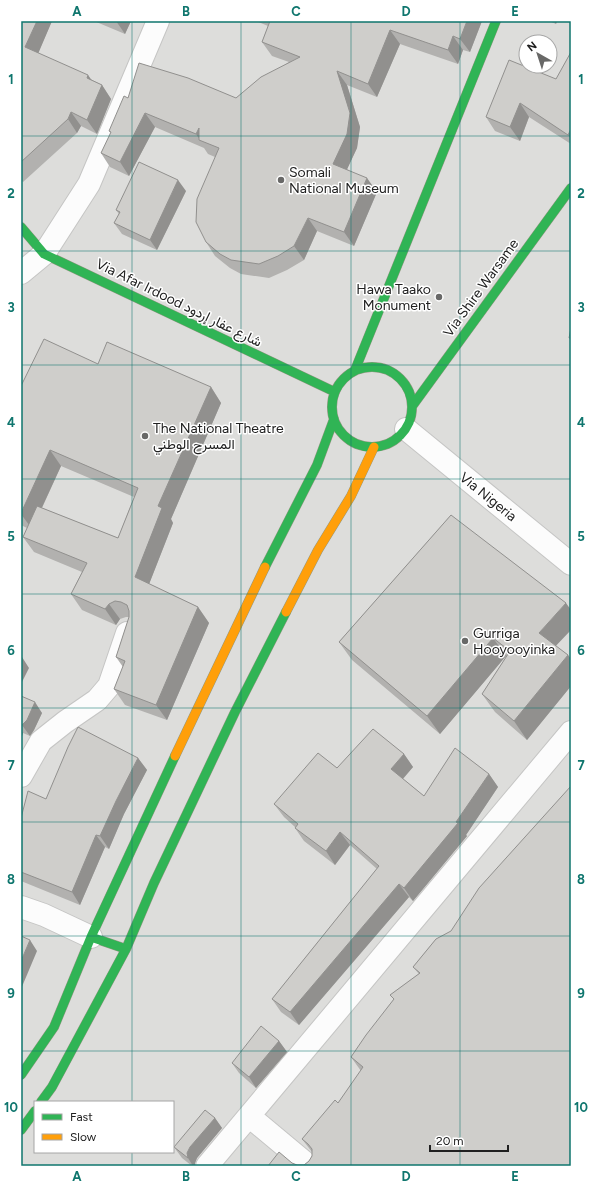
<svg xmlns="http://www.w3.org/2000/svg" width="592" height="1187" viewBox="0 0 592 1187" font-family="Figtree,Vazirmatn,sans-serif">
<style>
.residential{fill:#dddddb;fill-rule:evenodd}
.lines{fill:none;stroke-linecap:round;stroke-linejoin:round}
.street-casing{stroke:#c5c5c4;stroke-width:24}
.fast-casing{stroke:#939882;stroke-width:10}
.slow-casing{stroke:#939882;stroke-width:10}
.street{stroke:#fcfcfc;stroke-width:22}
.fast{stroke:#30b455;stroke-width:9}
.slow{stroke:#ff9f0a;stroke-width:9}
.wall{fill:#b2b1af;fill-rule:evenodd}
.shaded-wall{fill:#91908e}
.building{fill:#cfcecb;stroke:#91908e}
.grid{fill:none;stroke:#0f766e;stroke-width:1;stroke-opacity:0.55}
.poi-dot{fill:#686867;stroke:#fff;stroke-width:1.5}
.labels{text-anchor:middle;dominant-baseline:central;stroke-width:3;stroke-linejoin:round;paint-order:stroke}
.poi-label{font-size:14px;fill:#202020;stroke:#fff;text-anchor:start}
.street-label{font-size:14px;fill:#202020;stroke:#fff}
.neatline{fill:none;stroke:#0f766e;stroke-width:1.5}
.grid-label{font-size:13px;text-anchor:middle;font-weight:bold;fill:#0f766e}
</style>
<rect width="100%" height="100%" fill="#eeeeea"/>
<path class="residential" d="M21,21H571V1166H21ZM526,42H550V66H526ZM35,1102H173V1152H35Z"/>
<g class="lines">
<defs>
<path id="street" d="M21,273L44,254L89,184L158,21
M406,429L571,564
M21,776L41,741L65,722L97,700L109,686L127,633
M21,907L44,915L91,937
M249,1116L309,1166
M207,1166L571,732"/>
<path id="fast" d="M21,227L44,254L335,392
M332 407a40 40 0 1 1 80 0a40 40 0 1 1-80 0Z
M355,370L496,21
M413,405L571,188
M265,567L317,465L334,419
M91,937L126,949
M21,1075L54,1027L91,937L175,756
M41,1102L52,1087L126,949L154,883L235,712L286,612
M21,1130L35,1111"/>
<path id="slow" d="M286,612L318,550L351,496L374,447
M175,756L265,567"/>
</defs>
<use href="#street" class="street-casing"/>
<use href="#fast" class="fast-casing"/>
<use href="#slow" class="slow-casing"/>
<use href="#street" class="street"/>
<use href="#fast" class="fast"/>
<use href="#slow" class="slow"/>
</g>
<path class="wall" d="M21,21H52L38,53L102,85L111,99L97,134L81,126L77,133L23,182L21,180Z
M94,21H131L125,34Z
M256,21H482L470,52L463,50L458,64L400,44L377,97L347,85L360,127L357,148L347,169L377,192L354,246L317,231L304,260L287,270L269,278L241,274L230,268L215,256L206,242L215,157L208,154L204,148L155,127L129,176L110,167L101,153L111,133L109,131L128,98H236L289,62L272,56L262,42L268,26Z
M549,21H557L556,24Z
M571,52V144L529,117L520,141L495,131L486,117L556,79Z
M186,191L157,250L122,234L114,223L119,214L116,210Z
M98,364L211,387L221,403L171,519L173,523L149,584L198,607L209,623L167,720L125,705L114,689L123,667L116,657L129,617H126L120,619L116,625L82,610L71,594L82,572L34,552L23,537L27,528L21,525V386ZM61,466L134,497L118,538L42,508Z
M451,515L556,646L568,655L571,659V686L527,740L495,712L482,694L506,657V656L440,734L352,660L339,642Z
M21,696L42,713L34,730L30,736L23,733L21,739Z
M404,754L413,767L403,779L424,796L489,774L498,787L466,835L467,836L413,901L409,897L299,1025L281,1012L272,999L377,869L350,845L335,865L304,841L295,828V827L284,817L274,804L337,768Z
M138,758L147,770L124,814L109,849L105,847L80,905L21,881V818L46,799Z
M436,939L571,1166H268L292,1163L297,1165H304L309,1161L312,1156V1152L302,1139L338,1103L361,1071L351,1057L394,999L390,995L419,974L413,967Z
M279,1041L287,1052L256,1088L239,1073L232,1063Z
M215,1118L222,1128L197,1158L195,1163V1166H192L182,1158L174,1147Z"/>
<path class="shaded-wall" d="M37,21H52L35,61L25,47Z
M116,21H131L125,34Z
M467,21H482L470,52L460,39Z
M554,21H557L556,24Z
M390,30L400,44L377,97L368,84Z
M453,36L463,50L458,64L448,50Z
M337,71L347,85L360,127L357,148L343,178L333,164Z
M88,75L98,89L87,78Z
M102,85L111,99L97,134L87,120Z
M520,103L529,117L520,141L510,127Z
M71,112L81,126L77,133L68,119Z
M145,113L155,127L129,176L120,162Z
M199,128L200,140L196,134Z
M571,129V139L568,135Z
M367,178L377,192L354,246L344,232Z
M178,180L186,191L157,250L150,240Z
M308,218L317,231L304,260L294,246Z
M211,387L221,403L171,519L173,523L146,592L135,577L158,506Z
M50,450L61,466L32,529L21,514V513Z
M566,603L571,610V630L551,651L539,633Z
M109,604L120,619L116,625L105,609Z
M198,607L209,623L167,720L156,705Z
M493,638L506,656L440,734L427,716Z
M568,655L571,659V686L527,740L514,721Z
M22,657L29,668L21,684V659Z
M35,702L42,713L34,730L30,736L22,725Z
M21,730L23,733L21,739Z
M404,754L413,767L400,782L391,769Z
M138,758L147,770L124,814L109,849L100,836L116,801Z
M489,774L498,787L466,835L467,836L413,901L404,888L456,822Z
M340,832L350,845L335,865L326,851Z
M96,835L105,847L80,905L72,892Z
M399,884L409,897L299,1025L290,1012Z
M30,940L37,951L21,989V961Z
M279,1041L287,1052L256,1088L249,1077Z
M215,1118L222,1128L197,1158L195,1163V1166H193L188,1158L187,1153L190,1147Z"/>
<path class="building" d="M21,21H37L25,47L88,75L87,78L102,85L87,120L71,112L68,119L21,162Z
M270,21H467L460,39L453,36L448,50L390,30L368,84L337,71L350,113L347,134L333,164L367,178L344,232L308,218L294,246L278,256L259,264L231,260L220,254L206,242L196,222L197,199L219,148L199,140V128L196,134L145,113L120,162L101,153L111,132L109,131L124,96L128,98L139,63L188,78L236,98L261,77L300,57L262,42Z
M571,52V129L568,135L520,103L510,127L486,117L509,60L556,79Z
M139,162L178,180L150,240L114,223L120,212L116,210Z
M571,328V338H569Z
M44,339L98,364L107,342L211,387L158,506L162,508L135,577L198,607L156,705L114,689L125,661L116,657L129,617V611L127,605L121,602L115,601L109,604L105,609L71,594L87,563L23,537L37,506L118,538L138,488L50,450L21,513V386Z
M451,515L566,603L539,633L568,655L514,721L482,694L510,651L493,638L427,716L339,642Z
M21,696L35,702L27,720L22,725H21Z
M78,727L138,758L116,801L100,836L96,835L72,892L21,872V818L28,791L46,799L68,747Z
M373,729L404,754L391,769L424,796L455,748L489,774L456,822L458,823L404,888L399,884L290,1012L272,999L379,866L340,832L326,851L295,828L298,824L274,804L318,753L337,768Z
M571,786V1166H268L279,1152L292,1163L297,1165H304L309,1161L312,1156V1149L308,1144L302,1139L335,1100L338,1103L363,1067L351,1057L366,1035L394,999L390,995L420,973L413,967L436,939L451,931L479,888Z
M21,936L30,940L21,961Z
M261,1026L279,1041L249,1077L232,1063Z
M205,1110L215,1118L190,1147L187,1153L188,1158L174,1147Z"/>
<path class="grid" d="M132,21V1102M241,21V1166M351,21V1166M460,21V1166M21,136H571M21,251H571M21,365H571M21,479H571M21,594H571M21,708H571M21,822H571M21,936H571M21,1051H571M132,1152V1166"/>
<g class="poi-dot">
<circle cx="281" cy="180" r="4"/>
<circle cx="439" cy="297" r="4"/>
<circle cx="145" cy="436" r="4"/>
<circle cx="465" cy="641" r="4"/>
</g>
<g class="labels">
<g class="poi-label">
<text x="289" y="172">Somali<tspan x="289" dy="16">National Museum</tspan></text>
<text x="431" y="289" text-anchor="end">Hawa Taako<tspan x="431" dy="16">Monument</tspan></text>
<text x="153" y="428">The National Theatre<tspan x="153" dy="16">المسرح الوطني</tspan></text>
<text x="473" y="633">Gurriga<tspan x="473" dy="16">Hooyooyinka</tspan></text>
</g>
<g class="street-label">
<text transform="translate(481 288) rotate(-54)">Via Shire Warsame</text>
<text transform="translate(179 303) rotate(26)">Via Afar Irdood شارع عفار إردود</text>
<text transform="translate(488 497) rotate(39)">Via Nigeria</text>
</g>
</g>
<rect width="592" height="1187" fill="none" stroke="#ffffff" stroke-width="44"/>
<rect x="34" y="1101" width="140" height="52" fill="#ffffff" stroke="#a6a6a6"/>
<rect x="42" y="1114" width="20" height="6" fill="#30b455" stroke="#a6a6a6"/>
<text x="70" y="1121" font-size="12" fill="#202020">Fast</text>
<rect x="42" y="1134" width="20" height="6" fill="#ff9f0a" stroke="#a6a6a6"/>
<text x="70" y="1141" font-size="12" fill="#202020">Slow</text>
<g transform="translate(538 54) rotate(321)"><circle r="19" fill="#ffffff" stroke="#a6a6a6"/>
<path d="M0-3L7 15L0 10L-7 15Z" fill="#686867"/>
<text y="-6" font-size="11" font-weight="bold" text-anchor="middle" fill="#202020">N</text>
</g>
<path d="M430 1145v6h78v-6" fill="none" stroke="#202020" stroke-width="2"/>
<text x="436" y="1145" font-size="12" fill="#202020" stroke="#ffffff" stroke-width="3" paint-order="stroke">20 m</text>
<rect x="22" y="22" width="548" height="1143" class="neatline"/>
<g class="grid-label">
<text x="77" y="16">A</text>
<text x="186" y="16">B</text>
<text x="296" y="16">C</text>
<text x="406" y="16">D</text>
<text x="515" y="16">E</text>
<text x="11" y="84">1</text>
<text x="581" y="84">1</text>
<text x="11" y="198">2</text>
<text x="581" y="198">2</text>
<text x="11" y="312">3</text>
<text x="581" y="312">3</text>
<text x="11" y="427">4</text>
<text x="581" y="427">4</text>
<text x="11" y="541">5</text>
<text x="581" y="541">5</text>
<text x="11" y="655">6</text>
<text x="581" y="655">6</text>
<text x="11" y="770">7</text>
<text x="581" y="770">7</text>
<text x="11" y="884">8</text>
<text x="581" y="884">8</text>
<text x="11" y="998">9</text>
<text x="581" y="998">9</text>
<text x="11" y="1112">10</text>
<text x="581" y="1112">10</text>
<text x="77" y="1181">A</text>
<text x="186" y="1181">B</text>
<text x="296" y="1181">C</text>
<text x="406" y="1181">D</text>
<text x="515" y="1181">E</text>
</g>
</svg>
